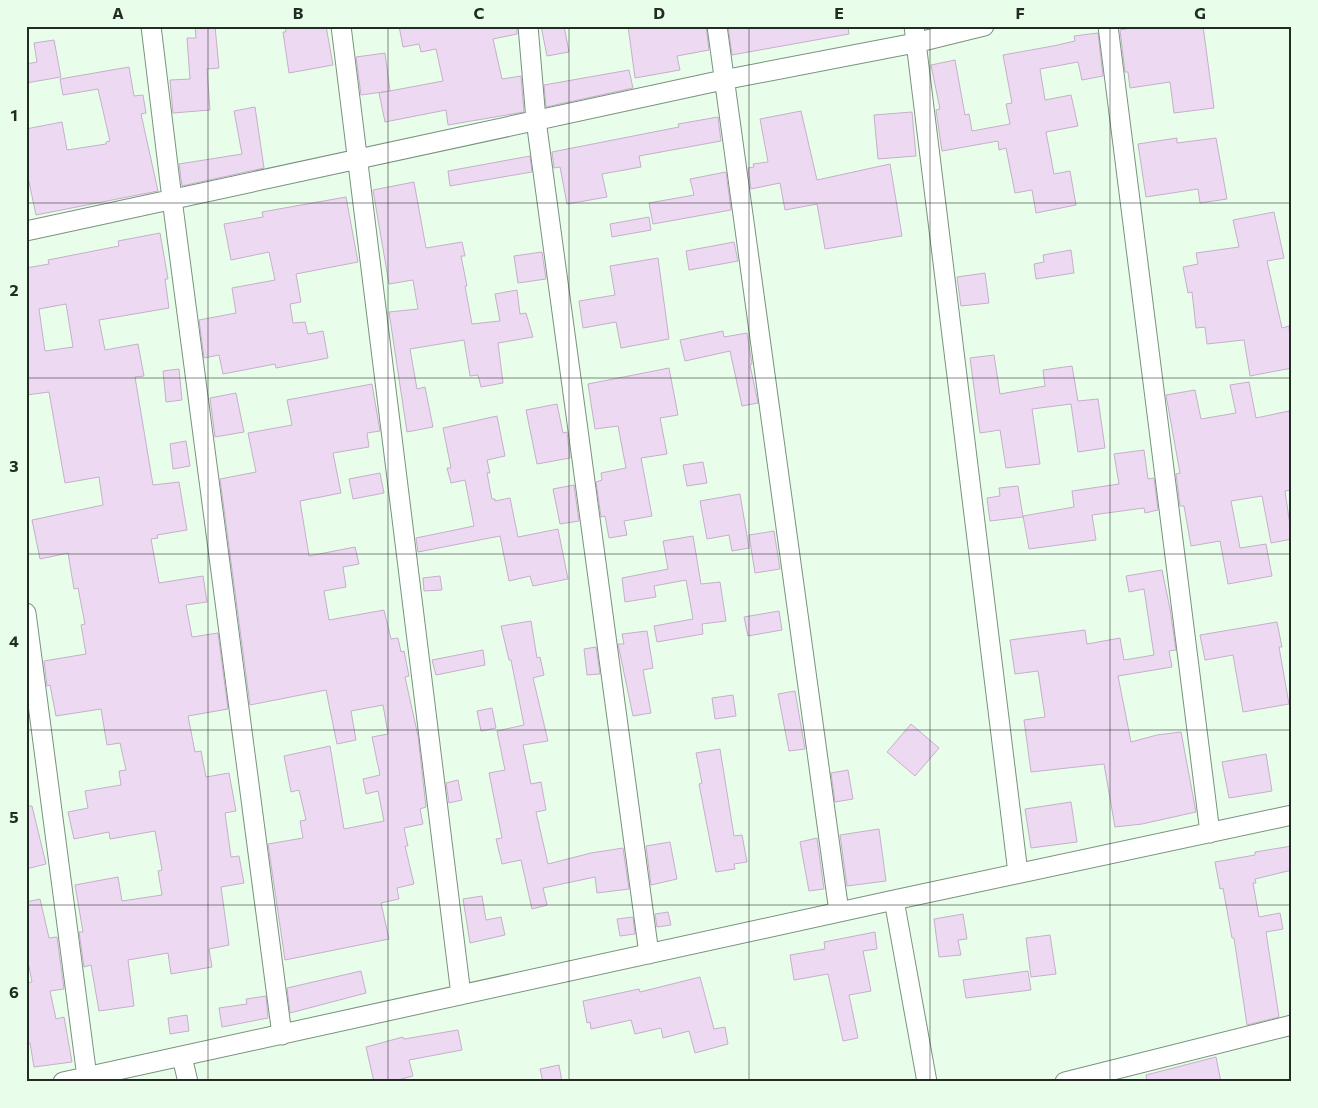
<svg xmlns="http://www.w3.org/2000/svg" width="1318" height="1108" viewBox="0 0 1318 1108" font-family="Commissioner,sans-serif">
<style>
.building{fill:#eed9f3;stroke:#c5b0c9;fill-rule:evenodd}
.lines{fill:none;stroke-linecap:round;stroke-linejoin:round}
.minor-casing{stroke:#79927e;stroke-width:21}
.minor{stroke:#fff;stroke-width:19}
.grid{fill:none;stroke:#222c24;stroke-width:1;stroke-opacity:0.55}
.neatline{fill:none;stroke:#222c24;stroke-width:2}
.grid-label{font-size:16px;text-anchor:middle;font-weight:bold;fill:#222c24}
</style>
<rect width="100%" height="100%" fill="#e8feeb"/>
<path class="building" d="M195,26H215L219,68L207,69L210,110L173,113L170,80L190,79L187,38H196Z
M285,26H326L333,65L289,73L283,32H286Z
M399,26H517V34L493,39L502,79L521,76L524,112L448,125L446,110L385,122L379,93L443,81L436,49L421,52L419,44L403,47Z
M541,26H564L569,52L547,56Z
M628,26H706L709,50L677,56L680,70L635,78Z
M728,26H848L849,34L732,55Z
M1141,26H1203L1214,108L1174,113L1170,82L1130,88L1128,72H1125L1120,30Z
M1098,33L1103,76L1082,80L1078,62L1040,69L1045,100L1071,95L1078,126L1046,132L1054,174L1070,171L1076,205L1036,213L1032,190L1015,193L1006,148L999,150L998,141L942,151L936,110L940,109L931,65L955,60L965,115L969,114L972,131L1010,124L1006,104L1012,103L1003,55L1053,46L1075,41L1074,36Z
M54,40L61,77L26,83V64L37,62L34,43Z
M385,53L390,91L361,95L356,57Z
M129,67L134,96L143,95L146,113L141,114L158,191L36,215L26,168V129L62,122L67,150L106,144V142L110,141L98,89L63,95L60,79Z
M629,70L633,88L546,107L544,85Z
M255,107L264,168L182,186L179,164L242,154L234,111Z
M801,111L817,180L890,164L902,236L825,249L817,204L785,210L780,183L751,189L748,168L754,167L753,164L768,162L760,119Z
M912,112L916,156L878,159L874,115Z
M718,117L721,141L639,156L641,167L602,174L607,197L567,204L560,167L554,168L552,152L679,127L678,124Z
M1177,138V143L1216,138L1227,199L1200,203L1198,189L1146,197L1138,144Z
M530,156L532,172L450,186L448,171Z
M726,172L731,210L653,224L649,203L694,195L690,179Z
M414,182L426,248L462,242L465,256H461L467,286H465L472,324L500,321L495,294L517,290L520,314L526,313L533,337L498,343L503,383L481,387L478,375L470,376L464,340L410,349L417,389L425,387L433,427L407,432L389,312L418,309L413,280L389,284L373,190Z
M346,197L358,262L296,274L301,302L290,304L293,323L305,322L308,334L323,331L328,358L276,368L275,364L223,374L219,355L204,358L199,320L236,313L232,288L275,280L269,252L231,260L224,224L263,217L262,212Z
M1274,212L1284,258L1267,261L1282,328L1289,326L1292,368L1250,376L1244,340L1207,344L1205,327L1196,328L1192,292L1188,293L1183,267L1198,264L1196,253L1239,247L1233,220Z
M649,217L651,230L612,237L610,224Z
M160,233L168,279H165L169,308L99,320L105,350L138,344L144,376L135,377L153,485L179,482L187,530L157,535L158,538L151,539L159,583L203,576L207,602L186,605L192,637L218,633L228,709L188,716L195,752L201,751L206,777L229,773L236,811L225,813L231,857L239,856L244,883L221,887L229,945L209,949L212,967L171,974L168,953L128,960L134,1006L99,1011L91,965L84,967L79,932H83L75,885L118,877L122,901L162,895L158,871L162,870L155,831L110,839L109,832L74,839L68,812L88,808L85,791L121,785L119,771L126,770L120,743L107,745L101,709L56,716L50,685L47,686L44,661L86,654L81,625L85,624L78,588L74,589L68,553L40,559L32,520L103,505L99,477L65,483L49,392L26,395V268L49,264L48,260L119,246L118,241ZM66,304L73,347L45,351L39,309Z
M734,242L738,261L689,270L686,251Z
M1071,250L1074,273L1036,279L1034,264L1044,262L1043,255Z
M542,252L546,279L518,283L514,256Z
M658,258L669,339L621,348L616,322L583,328L579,301L615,295L610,266Z
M985,273L989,303L961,306L957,277Z
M723,331L724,337L747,333L752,364L750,365L758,403L742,406L730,351L685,361L680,340Z
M994,355L1000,394L1045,386L1043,370L1072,366L1078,401L1098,399L1105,448L1078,452L1071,404L1032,409L1040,464L1006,468L1000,430L980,433L970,358Z
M669,368L678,415L660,418L667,454L641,458L652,516L624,521L627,535L609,538L605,516L601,517L596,482L602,480L601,473L626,468L618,426L595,429L588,384Z
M179,369L182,400L166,402L163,371Z
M1249,382L1256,418L1289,411L1292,429V490L1285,491L1292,539L1271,543L1262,496L1231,501L1240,548L1266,544L1272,576L1228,584L1220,541L1191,546L1184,506H1180L1176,474L1180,473L1166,395L1195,390L1201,419L1236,413L1230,385Z
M372,384L380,431L367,433L369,447L333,453L341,493L300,501L309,556L355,547L359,564L343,567L346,587L324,591L329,620L384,610L391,639L398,638L401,652L404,651L409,676L405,677L418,736L426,807L420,809L423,824L404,828L408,846H405L414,884L397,888L399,899L381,903L389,939L285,960L268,844L303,838L300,821L306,820L299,790L291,792L284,756L330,746L344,829L384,821L378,791L366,794L363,779L380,775L372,737L388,734L383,705L351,711L356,740L337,744L326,690L250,705L220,479L256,472L248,433L292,425L287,400Z
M236,393L244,432L215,437L210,398Z
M557,404L563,433L567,432L570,458L537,464L526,410Z
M497,416L505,456L487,460L490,473H487L492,499H495V501L510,498L518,537L558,529L568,579L533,586L530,576L509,581L500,536L418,552L416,538L474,526L465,480L451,483L447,468H451L443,428Z
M186,441L190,466L173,469L170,444Z
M1144,450L1148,479L1154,478L1158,510L1145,513L1144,508L1092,515L1096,540L1029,549L1023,516L1074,507L1072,491L1119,484L1114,454Z
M703,462L707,483L687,486L683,465Z
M380,473L384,493L353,499L349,479Z
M574,485L579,521L560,524L553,489Z
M1018,486L1023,517L990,521L987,498L1000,496L999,488Z
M740,494L749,548L732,551L729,535L707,539L700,501Z
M774,531L780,569L755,573L749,535Z
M693,536L701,584L720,582L726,621L702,624L703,634L657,642L654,626L693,619L686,580L654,586L656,597L625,602L622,578L668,569L663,541Z
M1162,570L1170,609L1176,650L1169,651L1172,667L1118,676L1131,742L1157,735L1181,732L1196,812L1142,824L1115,827L1104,764L1031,772L1024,720L1045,717L1038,671L1015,674L1010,640L1085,630L1087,644L1120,638L1124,660L1154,655L1144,589L1129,592L1126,576Z
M440,576L442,590L424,591L423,578Z
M779,611L782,630L748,636L744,617Z
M531,621L537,658L540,657L544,675L533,678L548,741L523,745L531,784L541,782L546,810L536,812L548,864L591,853L623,848L629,889L597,893L595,877L543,888L547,905L532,909L521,860L502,864L496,839L502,838L489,773L505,770L497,731L524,725L511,660H509L501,626Z
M1277,622L1282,647H1279L1289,704L1243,712L1233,655L1205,660L1200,635Z
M647,631L653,668L643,670L651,713L633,716L618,644H624L622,634Z
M596,647L600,674L587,675L584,649Z
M483,650L485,665L436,675L432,660Z
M795,691L805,749L789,751L778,694Z
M733,695L736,716L715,719L712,698Z
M492,708L496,728L481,731L477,711Z
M911,724L939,748L915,776L887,752Z
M720,749L734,836L742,835L747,862L734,864L735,869L716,872L699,784L702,783L696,753Z
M1266,754L1272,791L1229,798L1222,762Z
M848,770L853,799L835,802L831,773Z
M458,780L462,800L449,803L446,783Z
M1071,802L1077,842L1031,848L1025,809Z
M26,806H32L46,864L26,869Z
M879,829L886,881L847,886L840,835Z
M817,838L824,889L809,891L800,842Z
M670,842L677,879L651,885L646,846Z
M1292,846V870L1255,879L1256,883H1253L1259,917L1280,913L1283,929L1266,932L1279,1017L1247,1025L1234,938H1232L1223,888L1220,889L1215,862L1255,855V852Z
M482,896L486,920L501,917L505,935L470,943L463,899Z
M40,899L49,938L57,937L64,989L50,991L56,1019L64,1017L72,1062L34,1067L30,1043L26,1044V983L32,982L26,952V902Z
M668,912L671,925L657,927L655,914Z
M963,914L967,939L958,940L961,955L939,957L934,919Z
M633,917L635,934L620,936L617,919Z
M875,932L877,949L863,951L871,991L849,995L858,1038L843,1041L828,974L794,980L790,955L825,949L824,942Z
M1050,935L1056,974L1031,977L1026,938Z
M361,971L366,993L290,1013L287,988Z
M1028,971L1031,990L966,998L963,980Z
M700,977L714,1029L725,1027L728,1044L695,1053L689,1031L663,1038L661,1028L635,1034L631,1020L591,1029L590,1022L587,1023L583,1001L639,989L640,992Z
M266,996L268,1018L222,1027L219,1008L247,1004L246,999Z
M187,1015L189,1031L170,1034L168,1018Z
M458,1030L462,1050L409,1060L413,1076L390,1082H374L366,1047L403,1037L404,1039Z
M1216,1057L1221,1082H1147L1146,1075Z
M559,1065L562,1082H543L540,1069Z"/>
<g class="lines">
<defs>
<path id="minor" d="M151,26L172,199L282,1035
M341,26L461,995
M528,26L536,120L649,954
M717,26L839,912
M914,26L1018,873
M1108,26L1210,833
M26,231L723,80L915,43L984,26
M26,613L87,1077
M894,900L927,1082
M182,1057L188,1082
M63,1082L894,900L1292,815
M1065,1082L1292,1025"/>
</defs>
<use href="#minor" class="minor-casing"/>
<use href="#minor" class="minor"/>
</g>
<path class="grid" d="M208,26V1082M388,26V1082M569,26V1082M749,26V1082M930,26V1082M1110,26V1082M26,203H1292M26,378H1292M26,554H1292M26,730H1292M26,905H1292"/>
<rect width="1318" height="1108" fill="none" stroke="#e8feeb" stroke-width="55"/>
<rect x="28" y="28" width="1262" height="1052" class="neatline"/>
<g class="grid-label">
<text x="118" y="19">A</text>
<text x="298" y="19">B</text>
<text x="479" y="19">C</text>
<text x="659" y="19">D</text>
<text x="839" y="19">E</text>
<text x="1020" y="19">F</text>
<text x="1200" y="19">G</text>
<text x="14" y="121">1</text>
<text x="14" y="296">2</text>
<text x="14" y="472">3</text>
<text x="14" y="647">4</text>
<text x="14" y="823">5</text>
<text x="14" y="998">6</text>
</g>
</svg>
